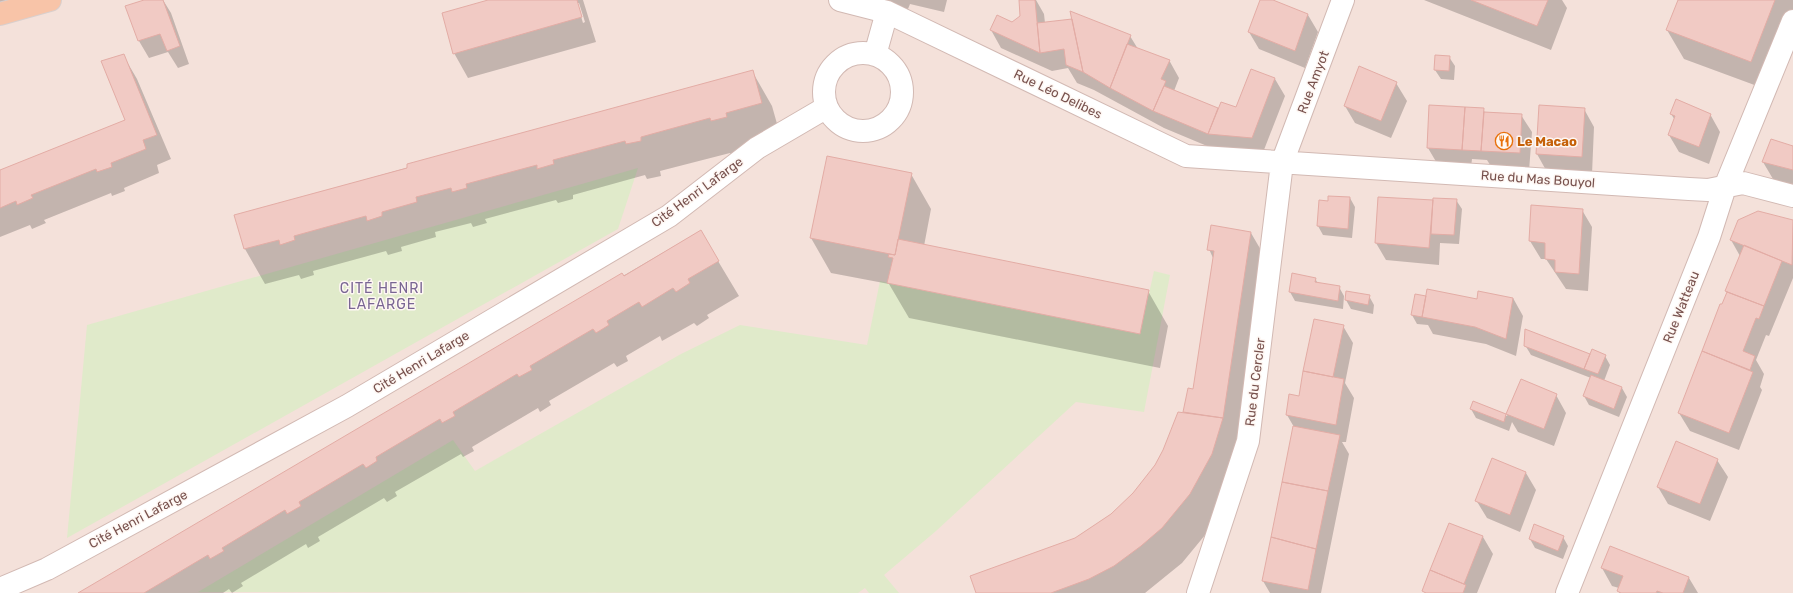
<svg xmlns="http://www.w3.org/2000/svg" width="1793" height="593" viewBox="0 0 1793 593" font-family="Rubik,sans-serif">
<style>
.residential{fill:#f4e1da}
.green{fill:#e0eaca}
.shadow{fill:#0003;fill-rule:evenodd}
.building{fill:#f1cac4;stroke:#e3aca5}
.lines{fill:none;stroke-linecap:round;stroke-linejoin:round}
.minor-casing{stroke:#d2b9b3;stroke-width:24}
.major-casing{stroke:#d9cfcd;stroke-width:24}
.minor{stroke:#fff;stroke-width:22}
.major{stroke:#f8c4a8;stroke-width:22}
.labels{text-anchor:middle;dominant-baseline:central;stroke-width:3;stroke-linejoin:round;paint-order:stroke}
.street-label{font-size:13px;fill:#78524e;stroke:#fef7f3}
.food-label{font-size:13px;font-weight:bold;fill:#c56008;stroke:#fef7f3;text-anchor:start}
.neighbourhood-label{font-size:14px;letter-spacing:1px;fill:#796693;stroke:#fef7f3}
</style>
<rect width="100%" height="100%" fill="#fcf1ec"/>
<path class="residential" d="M0,0H1793V593H0Z"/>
<path class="green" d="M638,168L618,229L67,538L87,325Z
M1154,271L1170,275L1144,412L1076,402L936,531L884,575L899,593H869L865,588L858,593L198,592L453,440L475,471L681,354L740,325L867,345L880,281L1140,334Z"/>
<path class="shadow" d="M0,0H13L0,4Z
M147,0H163L171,13L189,64L178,68L168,52L149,58L139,41Z
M492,0H583L596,42L468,78L454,53ZM577,3H579L585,22L583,23Z
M879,0H947L944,12L910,4L908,9L881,2Z
M1020,0H1036L1044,14L1045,23L1130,36L1138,49L1169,60L1179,78L1174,91L1219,109H1237L1275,79L1285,96L1262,155L1219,151L1164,128L1094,90L1077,83L1068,68L1052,71L1001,48L991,30L1012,23L1021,16Z
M1261,0H1270L1308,15L1318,32L1305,68L1259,49L1249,32Z
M1424,0H1562L1567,8L1551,50Z
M1679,0H1793V27L1768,90L1684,59L1667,30Z
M123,55L137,79L171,159L157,165L159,173L124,188L125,191L112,196L111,193L44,220L46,223L32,229L30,225L0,237V171L127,120Z
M1449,57L1455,66L1454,80L1441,79L1435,70Z
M752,71L772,106L781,138L732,156L730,153L660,171L661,176L647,179L645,175L573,195V199L558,203L556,200L485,219L487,223L473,227L471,223L435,232L436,237L401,247L402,251L388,255L386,251L313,271L314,275L301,279L299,275L265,284L245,249L235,216Z
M1396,83L1407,101L1391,138L1355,123L1345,106Z
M1540,106L1584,109L1594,127L1592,174L1547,172L1537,154Z
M1483,109L1485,113L1521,115L1532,132L1529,171L1492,168L1487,160L1472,159L1471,167L1438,165L1428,148Z
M1671,114H1710L1720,132L1709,164L1679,152L1669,135L1675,120Z
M1793,147V185L1773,179L1763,162Z
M911,174L931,209L924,246L1148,291L1168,326L1160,368L909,318L889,284L831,273L811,238Z
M1350,198L1355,207L1352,238L1323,235L1318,226L1329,202Z
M1456,200L1462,209L1459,244L1440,243L1439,265L1386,260L1376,243L1432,201Z
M1532,206L1582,210L1592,227L1588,291L1566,289L1546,259H1541L1530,241Z
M1758,212L1793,221V278L1769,336L1766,335L1756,360L1764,374L1760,387L1762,390L1739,450L1690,431L1679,413L1720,305L1723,306L1728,293L1726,291L1740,256L1731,240Z
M700,231L739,296L707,315L709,318L697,326L694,323L662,341L660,336L626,356L628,361L617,367L614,363L549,401L551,405L540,412L538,408L472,447L474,451L463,457L461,454L395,492L397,496L387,502L384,498L318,537L320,541L308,548L306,544L241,583L243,586L232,593L229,589L223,593H80Z
M1251,233L1265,257L1236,443L1210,529L1182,563L1145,593H977L1076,539L1112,515L1133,494L1156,466L1186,414L1184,412L1194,390L1213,258L1209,249Z
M1315,278L1318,284L1339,287L1344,296L1343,309L1295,301L1290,292Z
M1369,296L1374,305L1373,314L1351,309L1346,300Z
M1427,297L1478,300L1513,298L1523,316L1516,356L1486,344L1433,334L1428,325L1417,324L1412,315Z
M1343,326L1353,343L1345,383L1354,398L1346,442H1342L1349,454L1321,593H1270L1263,581L1294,427L1287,415L1290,395L1300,397Z
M1525,345L1605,356L1610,365L1604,381L1622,388L1627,397L1619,417L1589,405L1584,396L1591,378L1531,355Z
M1521,381L1556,395L1566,413L1554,446L1518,432L1512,422L1509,431L1476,418L1471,409L1473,402L1507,416Z
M1717,460L1728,477L1710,521L1668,504L1658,487Z
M1526,473L1536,490L1520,532L1487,518L1476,500Z
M1450,524L1483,537L1493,554L1477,593H1425L1423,590Z
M1563,537L1568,546L1563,559L1535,548L1530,539Z
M1610,547L1689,578L1698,593H1619V588L1612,586L1602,568Z"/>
<path class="building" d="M144,0H163L180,46L167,51L160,34L138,41L125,6Z
M488,0H577L582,17L453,54L442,13Z
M1019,0H1035L1040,53L990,30L997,15L1012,22L1020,16Z
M1260,0H1273L1308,14L1295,51L1248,32Z
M1471,0H1548L1537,26Z
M1678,0H1775L1751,62L1666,30Z
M1070,11L1131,35L1110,88L1083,72Z
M1072,19L1083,72L1066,65L1064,49L1040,53L1037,23Z
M1127,44L1170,60L1161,79L1166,81L1153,111L1110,88Z
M124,54L157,135L143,140L146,149L111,163L112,167L97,172L96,169L31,195L33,198L17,205L16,201L0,208V170L125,120L101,61Z
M1435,55L1450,56L1449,71L1434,70Z
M1359,66L1397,82L1381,121L1344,106Z
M1251,69L1275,78L1252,138L1208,134L1221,102L1236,107Z
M753,70L762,103L726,113L727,117L711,121L710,118L641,137V141L626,144L625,141L553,160L554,164L537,169V165L466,184L467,188L452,192L451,188L416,197L417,202L382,212V216L367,221L366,216L294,236L295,240L280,245L279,240L244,249L234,215L407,168V164Z
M1164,86L1218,108L1208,134L1153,111Z
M1676,99L1711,114L1699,147L1668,135L1675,116L1670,114Z
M1429,105L1465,107L1462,150L1427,148Z
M1539,105L1585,108L1582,157L1536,154Z
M1465,107L1484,108L1481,151L1462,150Z
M1484,112L1522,114L1520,153L1481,151Z
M1771,139L1793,146V170L1762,162Z
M827,156L912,173L895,255L810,238Z
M1328,196L1350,197L1348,229L1317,226L1319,200L1328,201Z
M1378,197L1433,200L1429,248L1375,243Z
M1433,198L1457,199L1454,235L1431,234Z
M1531,205L1583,209L1579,274L1555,272V260L1545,259V243L1529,241Z
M1758,211L1793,220L1792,265L1730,240L1738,220Z
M1211,225L1251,232L1223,418L1183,412L1188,388L1193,389L1214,251L1207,250Z
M701,230L719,261L688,279L690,283L676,292L673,288L642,307L639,302L607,321L609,325L596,333L593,329L530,366L532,370L519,377L517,374L453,412L455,416L442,423L440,419L376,457L377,461L366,468L363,464L299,502L301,506L287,514L285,510L222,548L224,551L210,559L208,555L144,593H78L622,273L624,276Z
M898,239L1149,290L1140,334L887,283L893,258L888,257L889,254L895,255Z
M1744,245L1782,261L1764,306L1725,291Z
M1292,273L1316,278L1315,282L1340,286L1338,301L1289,292Z
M1427,289L1477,299L1478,291L1513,298L1506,339L1475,327L1422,317Z
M1346,291L1370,295L1368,305L1345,300Z
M1727,292L1764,306L1759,319L1756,318L1743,351L1755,356L1750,370L1702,351L1720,304H1722Z
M1415,294L1426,296L1422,317L1411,315Z
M1314,319L1344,325L1333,377L1303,371Z
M1525,329L1590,354L1584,369L1524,346Z
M1592,349L1606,355L1598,374L1584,369Z
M1702,351L1753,372L1729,433L1678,413Z
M1303,371L1344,379L1336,425L1286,415L1289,394L1299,396Z
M1591,375L1622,387L1614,409L1583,396Z
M1521,379L1557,394L1544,429L1506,414Z
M1473,401L1506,414L1504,422L1470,409Z
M1178,412L1223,418L1212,454L1190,494L1162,528L1141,546L1114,566L1089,579L1051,593H976L970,576L1075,538L1111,514L1133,493L1155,465L1163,450Z
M1293,426L1340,435L1328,491L1282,482Z
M1676,441L1718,459L1700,504L1657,487Z
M1492,458L1526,472L1510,515L1475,501Z
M1282,482L1328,491L1316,549L1271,537Z
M1449,523L1483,536L1464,584L1430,570Z
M1534,524L1564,536L1558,551L1529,539Z
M1271,537L1316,549L1308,590L1262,581Z
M1610,546L1689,577L1683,593H1663L1657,591L1656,593H1621L1617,591L1623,576L1601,568Z
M1430,570L1466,585L1463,593H1426L1422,591Z"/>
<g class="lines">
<defs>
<path id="minor" d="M840,0L887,12L1186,156L1689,189L1708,190L1743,183L1793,196
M824 92a39 39 0 1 1 78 0a39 39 0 1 1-78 0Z
M875,55L887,12
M0,589L47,569L347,406L669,216L757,148L827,107
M1198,593L1248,441L1282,163L1343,0
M1567,593L1709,237L1725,187L1793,21"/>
<path id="major" d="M0,14L50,0"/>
</defs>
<use href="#minor" class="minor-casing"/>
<use href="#major" class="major-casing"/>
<use href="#minor" class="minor"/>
<use href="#major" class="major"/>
</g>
<defs>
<symbol id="restaurant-ring" viewBox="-11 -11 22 22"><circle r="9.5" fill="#fef7f3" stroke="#e8710a" stroke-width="1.5"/><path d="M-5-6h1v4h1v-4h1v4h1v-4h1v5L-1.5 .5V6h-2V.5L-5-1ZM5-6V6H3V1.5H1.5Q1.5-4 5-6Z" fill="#e8710a"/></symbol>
</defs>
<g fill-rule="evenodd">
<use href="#restaurant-ring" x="1494" y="131" width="20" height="20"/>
</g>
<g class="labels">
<g class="street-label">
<text transform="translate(1313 82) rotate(-69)">Rue Amyot</text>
<text transform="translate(1058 94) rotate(26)">Rue Léo Delibes</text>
<text transform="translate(1538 179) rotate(4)">Rue du Mas Bouyol</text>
<text transform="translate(697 192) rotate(-36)">Cité Henri Lafarge</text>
<text transform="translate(1681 307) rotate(-68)">Rue Watteau</text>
<text transform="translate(421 362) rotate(-31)">Cité Henri Lafarge</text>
<text transform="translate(1255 382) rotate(-83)">Rue du Cercler</text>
<text transform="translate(138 519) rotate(-28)">Cité Henri Lafarge</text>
</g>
<g class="food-label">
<text x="1517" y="141">Le Macao</text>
</g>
<g class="neighbourhood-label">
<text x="382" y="288">CITÉ HENRI<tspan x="382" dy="16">LAFARGE</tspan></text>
</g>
</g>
</svg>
